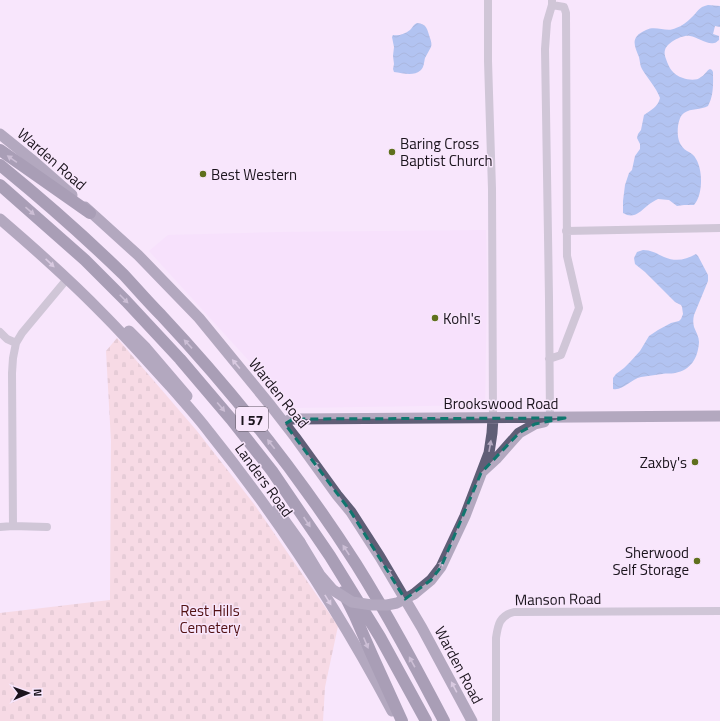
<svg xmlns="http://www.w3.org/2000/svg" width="720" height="721" viewBox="0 0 720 721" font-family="'Titillium Web',sans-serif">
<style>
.built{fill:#f6dbfd}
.cemetery{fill:url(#cemetery-stones)}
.water{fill:url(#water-waves)}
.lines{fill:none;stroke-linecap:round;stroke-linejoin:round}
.minor{stroke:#9f9fac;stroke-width:8}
.major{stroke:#605e76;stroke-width:11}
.highway{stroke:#494862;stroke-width:12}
.major-bridge{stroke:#605e76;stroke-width:11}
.oneway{fill:#988fa7}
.oneway2{fill:#b4a9c0}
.marked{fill:none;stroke:#0f766e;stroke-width:3;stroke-dasharray:8 5;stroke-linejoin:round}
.poi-dot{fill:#5f701d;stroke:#f8e6fc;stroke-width:1.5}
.labels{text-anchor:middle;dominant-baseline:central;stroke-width:3;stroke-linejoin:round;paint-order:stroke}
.shield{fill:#f8e6fc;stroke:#5d5360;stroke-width:1}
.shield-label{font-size:14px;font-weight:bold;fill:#1b141d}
.poi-label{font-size:15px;fill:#1b141d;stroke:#f8e6fc;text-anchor:start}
.street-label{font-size:15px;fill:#1b141d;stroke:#f8e6fc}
.park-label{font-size:15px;fill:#521113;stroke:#f8e6fc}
</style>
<defs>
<pattern id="cemetery-stones" width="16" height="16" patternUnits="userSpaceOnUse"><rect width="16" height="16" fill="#f5ccc9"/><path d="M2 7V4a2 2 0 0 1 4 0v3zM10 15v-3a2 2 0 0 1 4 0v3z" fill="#d1aeac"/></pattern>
<pattern id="water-waves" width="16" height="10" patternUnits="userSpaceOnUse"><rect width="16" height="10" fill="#5d99e5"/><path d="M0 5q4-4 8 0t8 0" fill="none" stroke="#4c7cb9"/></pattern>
</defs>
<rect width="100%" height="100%" fill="#f8e6fc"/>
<path class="built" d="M486,230L487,281L485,405L292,408L149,251L168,235L281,232Z"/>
<path class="cemetery" d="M117,338L197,431L254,504L338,626L325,687L323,721H0V613L110,600L111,441L106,351Z"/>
<path class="water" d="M708,5L720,6V27L715,26L713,34L719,36V40C717,41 716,43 714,43C708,45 697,37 690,36C685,35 678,38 673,41C670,43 666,46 665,50C664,53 665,56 666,59C669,68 673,75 683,78C688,80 697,81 701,77C705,75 706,71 710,69L712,70L713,72C713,84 714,95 708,106C701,110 691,108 684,113C680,116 679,121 678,126C677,136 678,145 687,151C691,153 694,155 696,159C703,170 703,195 694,205H684L677,206L669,200L658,199C654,201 650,203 647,206C639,213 633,219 623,213V201L625,185L629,173L632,170L635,156L640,149V144L637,138L638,134L641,130L644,115C651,110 658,107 660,98C656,87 648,79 642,69C640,66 640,61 639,57C634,45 630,37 646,30C656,25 667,33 676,28C682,26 687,22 691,18C698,12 698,7 708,5Z
M417,23C427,24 427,29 430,38C431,41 432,44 431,47C429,51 427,54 425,58C424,62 424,67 421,70C413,77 403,73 394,72L393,69L394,64L393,56L394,47L392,37L393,35C399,36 405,34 410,30C413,27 413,25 417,23Z
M643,250C652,250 657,254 664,257C676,262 685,260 696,254L698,256L708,275V281L694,315C693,319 693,323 694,327C696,332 699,337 699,342C698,358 691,370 675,373C671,374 666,373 662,374C655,375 648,376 641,377C631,379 623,391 613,389V378L616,374L624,368L630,362L640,351L649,336L658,330L671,323L679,321L681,319L683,314L682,307L681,305L675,302L645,272L635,264L634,258L637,252Z"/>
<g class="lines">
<path class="minor" d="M488,0V61L492,189L493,418
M566,231L720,228
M0,332L7,339L16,343
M549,359L561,355L579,308L567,256L566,13L564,7L552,5
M550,418L549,298L545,49L547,22L552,5V0
M13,526L12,373L13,358L16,343L22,333L67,279
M0,527L13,526L47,527
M496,721V638C498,625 499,616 514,612L720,611"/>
<path class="major" d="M0,134L31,159L72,195
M85,207L138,255L199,318L271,406L295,437L337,495L351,512L380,557L422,628L472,721
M0,219C35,249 70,280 103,314C126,337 148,362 170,386C183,401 197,416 209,432C279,519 340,613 392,711
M129,331L146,348L187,396
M285,424L289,420L293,419L720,416
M483,471L496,459L519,433L535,424L544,422
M277,510L300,542
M414,594L431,580L441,567L465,516L489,453L492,433L493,418"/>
<path class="highway" d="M0,150L90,213
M0,165C43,200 84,236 124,275C136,288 148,302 161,315C233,392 299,475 356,564C388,615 416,668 444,721
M0,185L85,260L126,301L180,359L231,419L272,471L330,556L380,637L426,721
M343,592L355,616L372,655L402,721"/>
<path class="major-bridge" d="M300,542L320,575L333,590L352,602L372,605H387L397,603L414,594"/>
</g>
<defs><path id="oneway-solid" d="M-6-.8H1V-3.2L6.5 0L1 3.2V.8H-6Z"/></defs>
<g class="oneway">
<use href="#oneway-solid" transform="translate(12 159) rotate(-145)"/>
<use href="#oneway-solid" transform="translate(30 211) rotate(41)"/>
<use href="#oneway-solid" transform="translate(124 299) rotate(45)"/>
<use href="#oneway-solid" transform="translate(188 344) rotate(-133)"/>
<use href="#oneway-solid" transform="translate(221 407) rotate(50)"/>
<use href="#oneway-solid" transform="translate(271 444) rotate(-128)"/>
<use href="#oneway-solid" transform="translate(307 522) rotate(56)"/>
<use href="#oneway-solid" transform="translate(346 550) rotate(-123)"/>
<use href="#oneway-solid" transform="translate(366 643) rotate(67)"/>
<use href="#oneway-solid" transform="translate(412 662) rotate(-119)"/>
</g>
<g class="oneway2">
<use href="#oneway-solid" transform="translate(50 263) rotate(43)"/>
<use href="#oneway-solid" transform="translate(236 364) rotate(-130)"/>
<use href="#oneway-solid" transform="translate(490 446) rotate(-80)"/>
<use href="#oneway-solid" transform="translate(317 466) rotate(-125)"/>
<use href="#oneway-solid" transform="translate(440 566) rotate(-60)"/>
<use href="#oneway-solid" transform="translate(390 573) rotate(-121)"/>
<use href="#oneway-solid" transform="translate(328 600) rotate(58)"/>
<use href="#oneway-solid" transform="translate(454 687) rotate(-118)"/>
</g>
<path d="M0 0H720V721H0ZM565,418L535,424L519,433L481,473L441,567L431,580L405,599L351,512L285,424L293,419Z" fill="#f8e6fc" fill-opacity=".55" fill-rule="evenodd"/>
<path class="marked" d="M565,418L535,424L519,433L481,473L441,567L431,580L405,599L351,512L285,424L293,419Z"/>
<g class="poi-dot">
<circle cx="392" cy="152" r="4"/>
<circle cx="203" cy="174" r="4"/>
<circle cx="435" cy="318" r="4"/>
<circle cx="695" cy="462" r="4"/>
<circle cx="697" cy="561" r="4"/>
</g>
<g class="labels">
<rect class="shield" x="236" y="407" width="32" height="24" rx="3"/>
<g class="shield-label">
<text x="252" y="419">I 57</text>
</g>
<g class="poi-label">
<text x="400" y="143">Baring Cross<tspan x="400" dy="17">Baptist Church</tspan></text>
<text x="211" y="174">Best Western</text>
<text x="443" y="318">Kohl's</text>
<text x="687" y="462" text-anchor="end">Zaxby's</text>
<text x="689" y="552" text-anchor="end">Sherwood<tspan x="689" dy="17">Self Storage</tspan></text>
</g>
<g class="street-label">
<text transform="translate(52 159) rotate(41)">Warden Road</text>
<text transform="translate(279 393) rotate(51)">Warden Road</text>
<text x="501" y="403">Brookswood Road</text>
<text transform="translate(264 480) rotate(54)">Landers Road</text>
<text transform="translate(558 599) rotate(-1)">Manson Road</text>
<text transform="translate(459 665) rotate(62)">Warden Road</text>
</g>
<g class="park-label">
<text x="210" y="610">Rest Hills<tspan x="210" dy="17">Cemetery</tspan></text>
</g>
</g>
<g transform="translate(28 693) rotate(88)" stroke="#f8e6fc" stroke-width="3" paint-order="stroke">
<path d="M0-3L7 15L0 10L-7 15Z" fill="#1b141d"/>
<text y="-6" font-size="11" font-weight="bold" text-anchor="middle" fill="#1b141d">N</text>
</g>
</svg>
